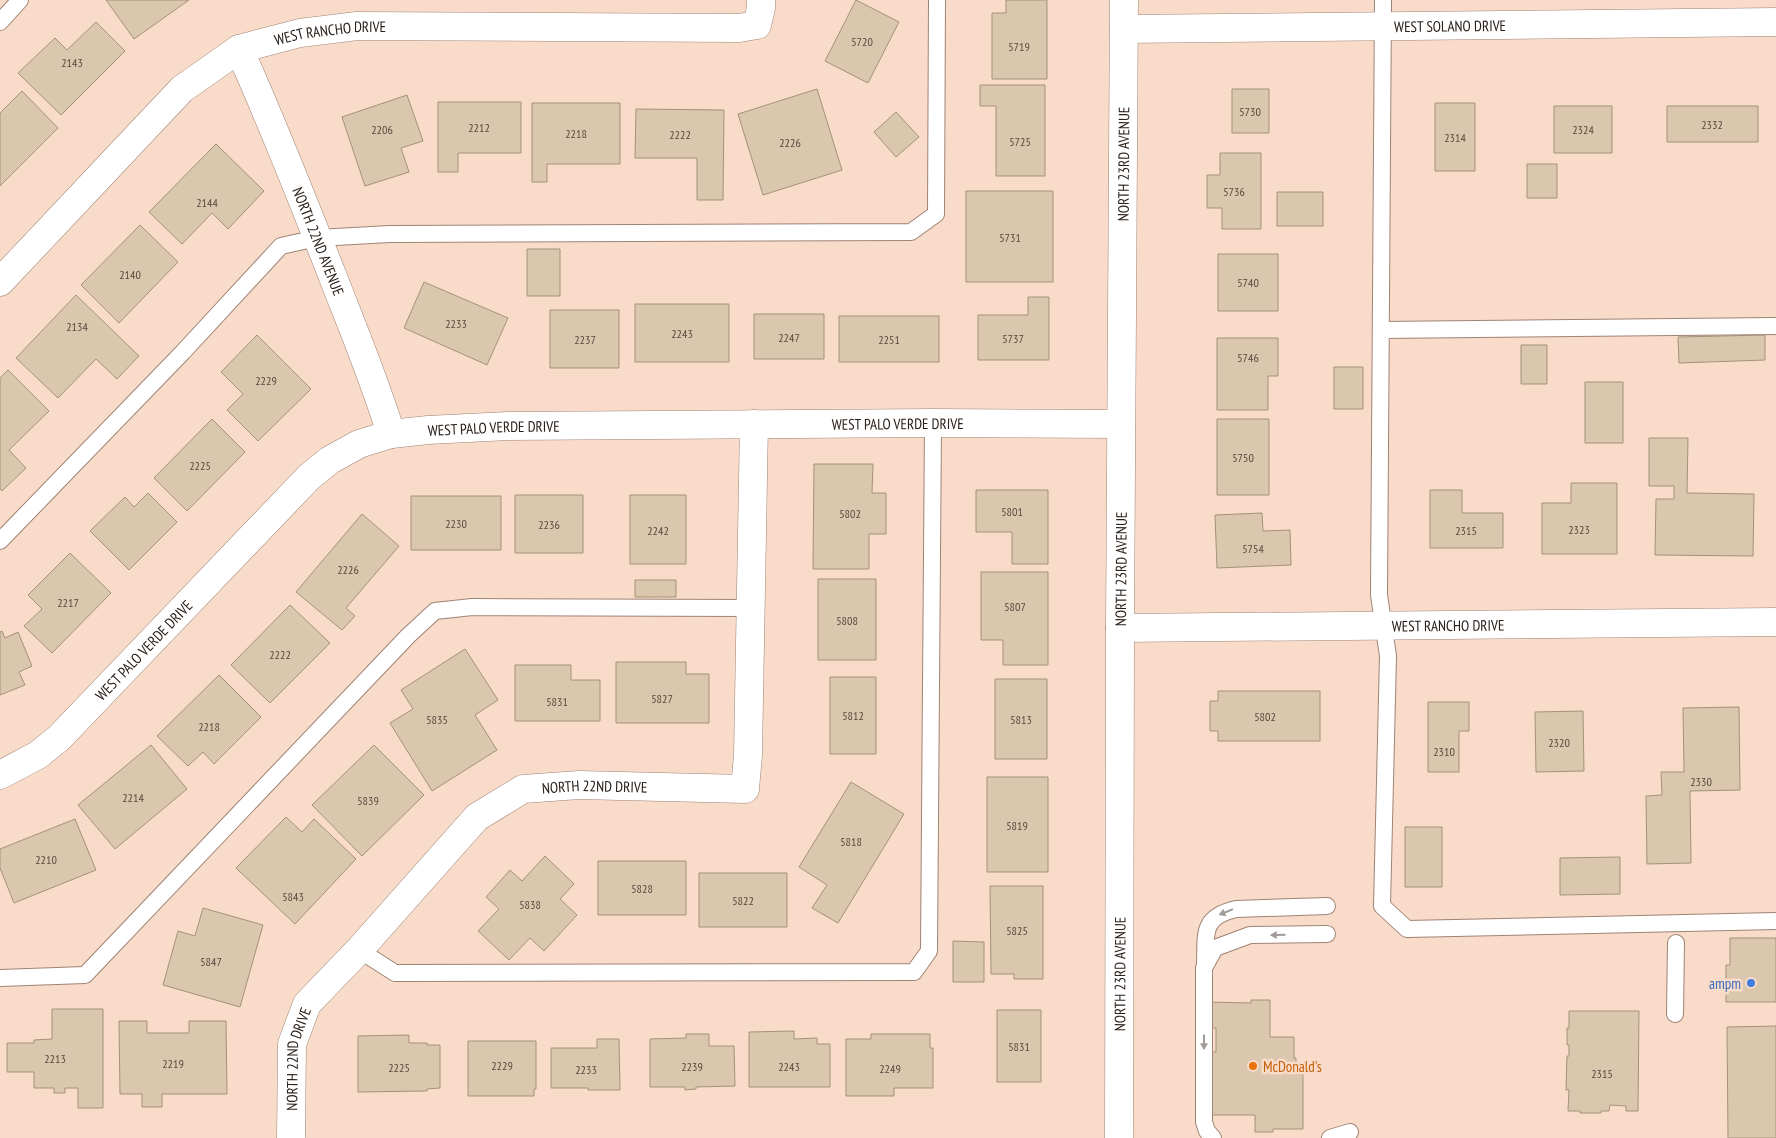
<svg xmlns="http://www.w3.org/2000/svg" width="1776" height="1138" viewBox="0 0 1776 1138" font-family="'PT Sans Narrow',sans-serif">
<style>
.building{fill:#dac7ad;stroke:#a39279}
.lines{fill:none;stroke-linecap:round;stroke-linejoin:round}
.lane-casing{stroke:#9f8374;stroke-width:18}
.street-casing{stroke:#9f8374;stroke-width:29}
.secondary-casing{stroke:#9f8374;stroke-width:29}
.lane{stroke:#fff;stroke-width:16}
.street{stroke:#fff;stroke-width:28}
.secondary{stroke:#fff;stroke-width:28}
.oneway{fill:#a09b98}
.shop-dot{fill:#3f7fe0;stroke:#f9dbca;stroke-width:2}
.food-dot{fill:#e8710a;stroke:#f9dbca;stroke-width:2}
.labels{text-anchor:middle;dominant-baseline:central;stroke-width:5;stroke-linejoin:round;paint-order:stroke}
.number-label{font-size:12px;fill:#574a3f}
.street-label{font-size:15px;fill:#2b201a;stroke:#f9dbca}
.shop-label{font-size:15px;fill:#366cbe;stroke:#f9dbca;text-anchor:end}
.food-label{font-size:15px;fill:#c56008;stroke:#f9dbca;text-anchor:start}
</style>
<rect width="100%" height="100%" fill="#f9dbca"/>
<path class="building" d="M106,0H189L134,39Z
M856,0L899,22L868,83L825,61Z
M1006,0H1047V79H992V13H1006Z
M96,22L125,51L61,115L18,73L55,38L67,50Z
M980,85H1045V176H996V106H980Z
M817,89L842,170L763,195L738,114Z
M1232,89H1269V133H1232Z
M22,91L58,128L0,186V113Z
M407,95L423,141L401,148L409,172L365,186L342,117Z
M438,102H521V153H458V172H438Z
M532,103H620V164H547V182H532Z
M1435,103H1475V171H1435Z
M1554,106H1612V153H1554Z
M1667,106H1758V142H1667Z
M636,109L724,110L723,200H697V158H635Z
M896,112L919,137L896,157L874,132Z
M216,144L264,191L228,229L212,213L182,244L149,212Z
M1220,153H1261V229H1222V208H1207V175H1220Z
M1527,164H1557V198H1527Z
M966,191H1053V282H966Z
M1277,192H1323V226H1277Z
M140,225L178,262L119,323L81,285Z
M527,249H560V296H527Z
M1218,254H1278V311H1218Z
M424,282L508,318L487,365L404,328Z
M76,295L139,356L117,379L96,359L58,398L16,358Z
M1028,297H1049V360H978V315H1028Z
M635,304H729V362H635Z
M550,310H619V368H550Z
M754,314H824V359H754Z
M839,316H939V362H839Z
M257,335L311,389L258,441L227,410L243,394L221,372Z
M1765,335V360L1679,363L1678,337Z
M1217,338H1278V376H1268V410H1217Z
M1521,345H1547V384H1521Z
M1334,367H1363V409H1334Z
M8,370L49,411L9,450L26,468L2,491L0,489V378Z
M1585,382H1623V443H1585Z
M212,419L245,452L187,511L154,478Z
M1217,419H1269V495H1217Z
M1649,438H1688L1687,493L1754,494L1753,556L1655,555L1656,499H1674V486H1649Z
M814,464H873L872,493H886V534H869V569H813Z
M1571,483H1617V554H1542V503H1571Z
M976,490H1048V564H1012V532H976Z
M1430,490H1462V513H1503V548H1430Z
M148,493L177,522L129,570L90,531L125,497L134,507Z
M515,495H583V553H515Z
M630,495H686V564H630Z
M411,496H501V550H411Z
M1262,513L1263,531L1290,530L1291,565L1217,568L1215,515Z
M362,514L399,546L346,608L355,616L342,630L296,592Z
M70,553L111,593L52,653L24,626L42,609L28,595Z
M981,572H1048V665H1003V640H981Z
M818,579H876V660H818Z
M635,580H676V597H635Z
M290,605L330,643L270,703L231,665Z
M2,631L5,638L18,632L32,666L19,672L25,685L0,695V632Z
M465,649L498,700L475,715L497,750L432,791L390,723L413,709L401,690Z
M616,662H686V674H709V723H616Z
M515,665H571V680H600V721H515Z
M219,675L261,717L214,764L203,752L188,766L157,736Z
M830,677H876V754H830Z
M995,679H1047V759H995Z
M1218,691H1320V741H1218V731H1210V701H1218Z
M1428,702H1469V731H1459V772H1428Z
M1739,707L1740,790L1690,791L1691,863L1647,864L1646,796L1662,795L1661,772H1684L1683,708Z
M1583,711L1584,771L1536,772L1535,712Z
M151,745L187,789L115,849L78,805Z
M374,745L424,795L362,856L312,805Z
M987,777H1048V872H987Z
M851,782L904,814L838,923L812,908L827,885L799,867Z
M286,817L302,832L314,819L356,859L295,924L236,868Z
M75,819L96,870L14,903L0,868V849Z
M1405,827H1442V887H1405Z
M545,856L574,884L560,899L577,915L544,951L530,938L509,960L478,931L499,909L486,897L510,870L522,881Z
M1620,857V894L1560,895V858Z
M598,861H686V915H598Z
M699,873H787V927H699Z
M990,886H1043V979H1014V974H991Z
M203,908L263,925L240,1007L163,985L178,931L195,936Z
M1730,938H1776V1002H1726V965H1730Z
M953,941L984,942V982H953Z
M1251,1000H1270V1037H1294V1058H1296V1074H1303V1129H1273V1132H1255V1115H1210V1052H1216V1028H1211L1206,1002L1251,1003Z
M52,1009H103V1108H78V1088H65V1093H54V1088H34V1072H7V1043H34V1040L52,1039Z
M997,1010H1041V1082H997Z
M1569,1011H1639L1638,1111H1626V1106L1610,1105L1609,1111H1601V1113H1580V1111H1568L1569,1090H1566L1567,1056H1569V1045H1567V1028H1569Z
M119,1021H147V1033H189V1021H226L227,1094H162V1107H142V1094H120Z
M1776,1026V1138H1728L1727,1027Z
M794,1031V1039L817,1038V1044H830V1087H749V1032Z
M686,1034H709V1046H734L735,1086L696,1087V1089L685,1090V1087H650V1039L686,1038Z
M871,1034H930V1048H933V1088H894V1096H846V1039H871Z
M409,1035V1043H427V1045H440V1088L427,1089V1091L358,1092V1036Z
M597,1039H619L620,1090H588V1088H551V1048H597Z
M468,1041H536V1089H534V1096H468Z"/>
<g class="lines">
<defs>
<path id="lane" d="M1383,0L1379,595L1388,656L1382,906L1407,929L1776,921
M0,22L20,0
M1381,330L1776,326
M0,541L183,352L281,246L317,238L390,234L911,232L936,214L937,0
M359,950L395,973L914,972L929,951L933,423
M1205,964C1206,934 1201,917 1236,909L1327,906
M0,978L85,975L408,636L435,611L472,607L750,608
M1675,1014L1676,943
M1213,1138L1207,1131L1204,1122V968L1215,948L1250,935L1327,934
M1330,1138L1350,1132"/>
<g id="street">
<path id="s1" d="M1124,29L1776,22"/>
<path id="s2" d="M239,49C273,124 303,201 333,277C353,329 375,381 391,434"/>
<path id="s3" d="M0,282L182,89L239,49L300,33L357,26L739,28L757,25L761,8V0"/>
<path id="s4" d="M1120,628L1776,622"/>
<path id="s5" d="M0,775L38,755L59,738L309,477L330,460L359,444L391,434L428,430L508,426L933,423L1121,424"/>
<path id="s6" d="M291,1138L292,1044L307,1004L359,950L477,817L523,789L579,785L745,789L748,755L754,424"/>
</g>
<g id="secondary">
<path id="s7" d="M1119,1138L1120,628L1124,0"/>
</g>
</defs>
<use href="#lane" class="lane-casing"/>
<use href="#street" class="street-casing"/>
<use href="#secondary" class="secondary-casing"/>
<use href="#lane" class="lane"/>
<use href="#street" class="street"/>
<use href="#secondary" class="secondary"/>
</g>
<defs><path id="oneway-solid" d="M-6-.8H1V-3.2L6.5 0L1 3.2V.8H-6Z" transform="scale(1.25)"/></defs>
<g class="oneway">
<use href="#oneway-solid" transform="translate(1226 912) rotate(158)"/>
<use href="#oneway-solid" transform="translate(1278 935) rotate(179)"/>
<use href="#oneway-solid" transform="translate(1204 1042) rotate(90)"/>
</g>
<circle class="shop-dot" cx="1751" cy="983" r="5"/>
<circle class="food-dot" cx="1253" cy="1066" r="5"/>
<g class="labels">
<g class="number-label">
<text x="862" y="41">5720</text>
<text x="1019" y="46">5719</text>
<text x="72" y="62">2143</text>
<text x="1250" y="111">5730</text>
<text x="1712" y="124">2332</text>
<text x="479" y="127">2212</text>
<text x="382" y="129">2206</text>
<text x="1583" y="129">2324</text>
<text x="576" y="133">2218</text>
<text x="680" y="134">2222</text>
<text x="1455" y="137">2314</text>
<text x="1020" y="141">5725</text>
<text x="790" y="142">2226</text>
<text x="1234" y="191">5736</text>
<text x="207" y="202">2144</text>
<text x="1010" y="237">5731</text>
<text x="130" y="274">2140</text>
<text x="1248" y="282">5740</text>
<text x="456" y="323">2233</text>
<text x="77" y="326">2134</text>
<text x="682" y="333">2243</text>
<text x="789" y="337">2247</text>
<text x="1013" y="338">5737</text>
<text x="585" y="339">2237</text>
<text x="889" y="339">2251</text>
<text x="1248" y="357">5746</text>
<text x="266" y="380">2229</text>
<text x="1243" y="457">5750</text>
<text x="200" y="465">2225</text>
<text x="1012" y="511">5801</text>
<text x="850" y="513">5802</text>
<text x="456" y="523">2230</text>
<text x="549" y="524">2236</text>
<text x="1579" y="529">2323</text>
<text x="658" y="530">2242</text>
<text x="1466" y="530">2315</text>
<text x="1253" y="548">5754</text>
<text x="348" y="569">2226</text>
<text x="68" y="602">2217</text>
<text x="1015" y="606">5807</text>
<text x="847" y="620">5808</text>
<text x="280" y="654">2222</text>
<text x="662" y="698">5827</text>
<text x="557" y="701">5831</text>
<text x="853" y="715">5812</text>
<text x="1265" y="716">5802</text>
<text x="437" y="719">5835</text>
<text x="1021" y="719">5813</text>
<text x="209" y="726">2218</text>
<text x="1559" y="742">2320</text>
<text x="1444" y="751">2310</text>
<text x="1701" y="781">2330</text>
<text x="133" y="797">2214</text>
<text x="368" y="800">5839</text>
<text x="1017" y="825">5819</text>
<text x="851" y="841">5818</text>
<text x="46" y="859">2210</text>
<text x="642" y="888">5828</text>
<text x="293" y="896">5843</text>
<text x="743" y="900">5822</text>
<text x="530" y="904">5838</text>
<text x="1017" y="930">5825</text>
<text x="211" y="961">5847</text>
<text x="1019" y="1046">5831</text>
<text x="55" y="1058">2213</text>
<text x="173" y="1063">2219</text>
<text x="502" y="1065">2229</text>
<text x="692" y="1066">2239</text>
<text x="789" y="1066">2243</text>
<text x="399" y="1067">2225</text>
<text x="890" y="1068">2249</text>
<text x="586" y="1069">2233</text>
<text x="1602" y="1073">2315</text>
</g>
<g class="street-label">
<text stroke="none"><textPath href="#s1" startOffset="326">WEST SOLANO DRIVE</textPath></text>
<text stroke="none"><textPath href="#s3" startOffset="428">WEST RANCHO DRIVE</textPath></text>
<text stroke="none"><textPath href="#s7" startOffset="974">NORTH 23RD AVENUE</textPath></text>
<text stroke="none"><textPath href="#s2" startOffset="208">NORTH 22ND AVENUE</textPath></text>
<text stroke="none"><textPath href="#s5" startOffset="1032">WEST PALO VERDE DRIVE</textPath></text>
<text stroke="none"><textPath href="#s5" startOffset="628">WEST PALO VERDE DRIVE</textPath></text>
<text stroke="none"><textPath href="#s7" startOffset="569">NORTH 23RD AVENUE</textPath></text>
<text stroke="none"><textPath href="#s4" startOffset="328">WEST RANCHO DRIVE</textPath></text>
<text stroke="none"><textPath href="#s5" startOffset="192">WEST PALO VERDE DRIVE</textPath></text>
<text stroke="none"><textPath href="#s6" startOffset="515">NORTH 22ND DRIVE</textPath></text>
<text stroke="none"><textPath href="#s7" startOffset="164">NORTH 23RD AVENUE</textPath></text>
<text stroke="none"><textPath href="#s6" startOffset="80">NORTH 22ND DRIVE</textPath></text>
</g>
<g class="shop-label">
<text x="1741" y="983">ampm</text>
</g>
<g class="food-label">
<text x="1263" y="1066">McDonald's</text>
</g>
</g>
</svg>
